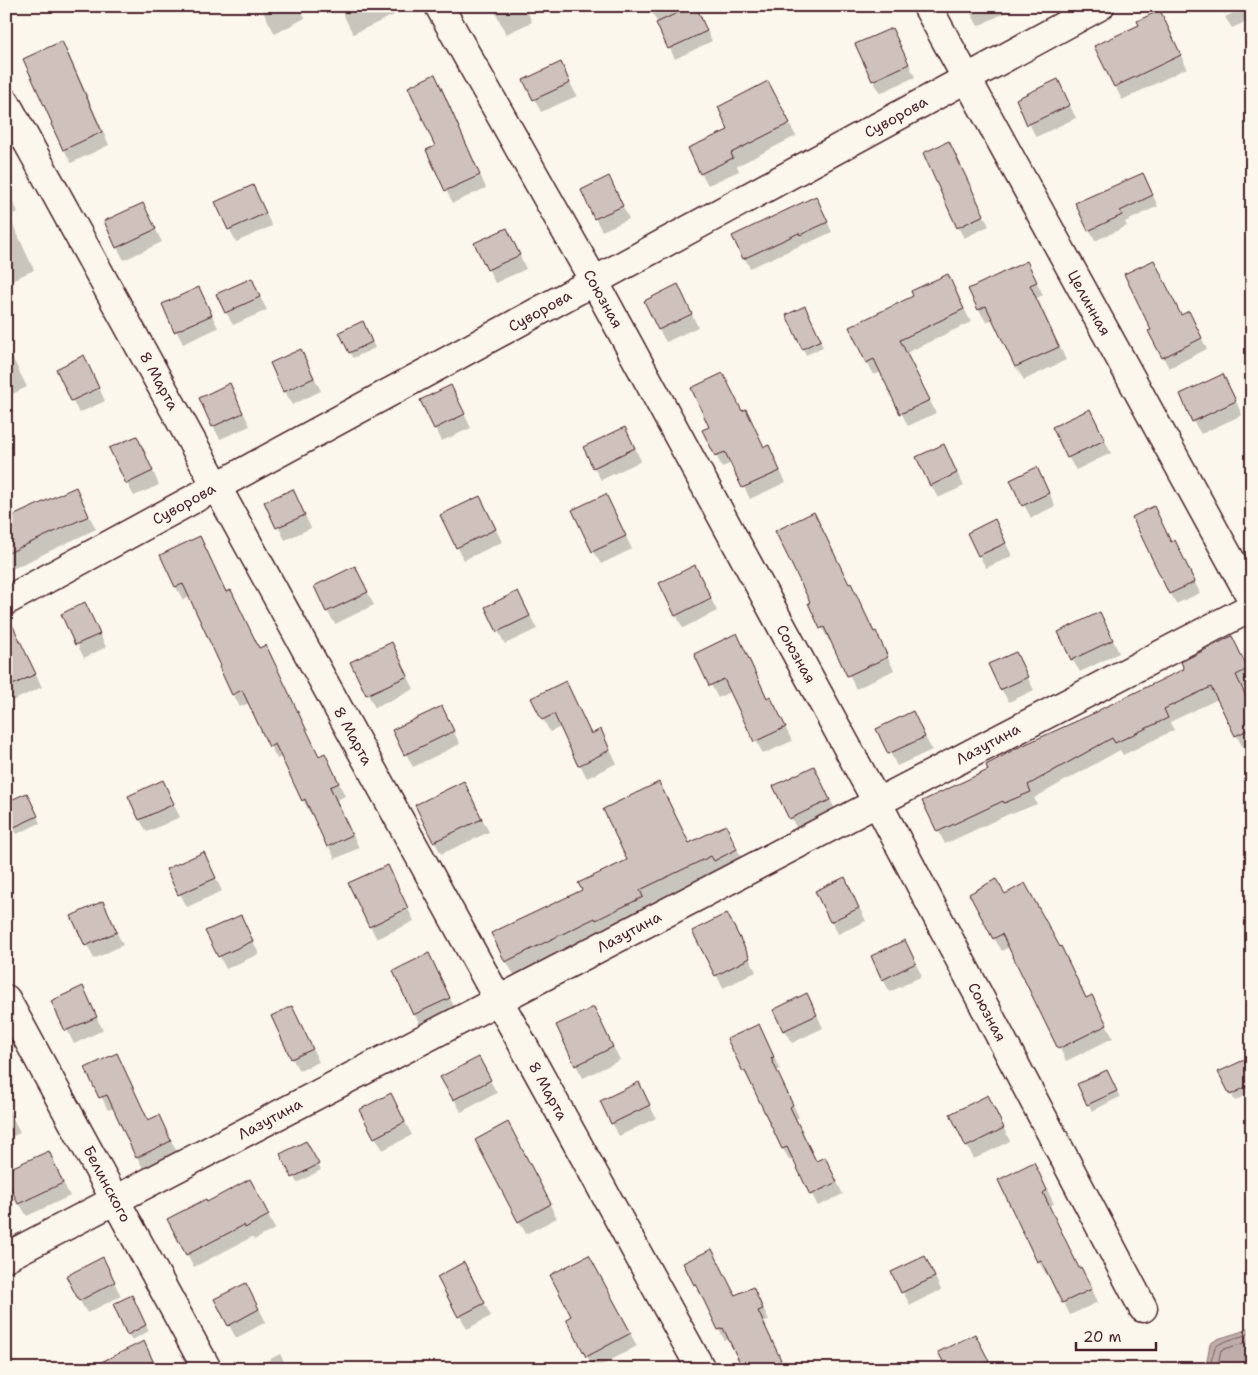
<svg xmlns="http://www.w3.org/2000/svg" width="1258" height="1375" viewBox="0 0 1258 1375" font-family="'Shantell Sans',sans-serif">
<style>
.water{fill:#bfadaa;stroke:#907477}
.shadow{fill:#0003}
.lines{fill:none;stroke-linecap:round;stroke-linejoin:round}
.shore{stroke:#79585e;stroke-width:1}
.building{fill:#cfc2bc;stroke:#4a1f2b}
.street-casing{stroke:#4a1f2b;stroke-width:31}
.street{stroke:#fbf7ec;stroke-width:28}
.labels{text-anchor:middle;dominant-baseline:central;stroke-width:4;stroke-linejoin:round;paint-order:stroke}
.street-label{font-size:15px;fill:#4a1f2b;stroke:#fbf7ec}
</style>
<rect width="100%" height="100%" fill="#fbf7ec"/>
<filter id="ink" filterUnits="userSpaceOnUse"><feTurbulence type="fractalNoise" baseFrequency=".02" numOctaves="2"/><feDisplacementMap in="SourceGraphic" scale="10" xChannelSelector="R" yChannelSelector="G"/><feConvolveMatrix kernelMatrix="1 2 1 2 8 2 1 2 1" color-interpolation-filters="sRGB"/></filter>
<g filter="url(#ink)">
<path class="water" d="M1252,1326V1369H1204L1206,1365L1210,1344L1217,1339L1240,1332Z"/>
<path class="shadow" d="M260,6H299L305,18L275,34Z
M339,6H390L394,15L353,34Z
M492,6H525L532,22L506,34Z
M647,6H678L681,13L695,6L712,41L675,59L652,12H650Z
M967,6H1019L978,26Z
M1220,6H1241L1224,14Z
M1247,6H1249L1252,13V19L1232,28L1225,17Z
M1166,24L1187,68L1122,100L1096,47Z
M892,29L899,42L915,77L880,93L873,80Z
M62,43L69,55L109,145L71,163L52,125L54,124Z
M560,64L577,96L541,112L525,80Z
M435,76L442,88L486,188L453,203L446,190L437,147Z
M1058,81L1076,118L1036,137L1017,100Z
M772,93L796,136L737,166L739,171L708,185L701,173L730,130Z
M954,152L989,226L964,238L958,227Z
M609,178L629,219L602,231L595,218Z
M1148,185L1158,206L1125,222L1127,226L1095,241L1076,204Z
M6,186L18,212L9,216L34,270L6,283Z
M259,199L272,226L236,242L217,203Z
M143,204L162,242L124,260L117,247Z
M821,207L832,232L806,244V243L750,268L733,237Z
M514,243L526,269L495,283L476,244Z
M1154,261L1181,316L1194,323L1207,349L1169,368L1163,357L1152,330Z
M1027,263L1043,295L1037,298L1066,360L1024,380L1016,367L994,319L986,322L979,310Z
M947,275L971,322L906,353L936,413L908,426L881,372L874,375L867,362L915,297Z
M251,280L267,310L233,325L226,312Z
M678,286L698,327L666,342L659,330Z
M199,288L218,328L183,344L163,305Z
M808,314L823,347L806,355L787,316Z
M366,328L375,348L353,358L350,352Z
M7,347L27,387L6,397V348Z
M301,350L321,391L292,405L271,364Z
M84,357L91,370L105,401L79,413L72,400Z
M230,385L250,426L220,439L213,426Z
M451,387L471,428L442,441L435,428Z
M1230,388L1242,415L1201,434L1193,421Z
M1090,410L1111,453L1076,470L1068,457Z
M742,413L764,449L768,447L786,482L750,499L732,463L722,467L704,431Z
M632,441L641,461L601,480L594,467Z
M943,446L964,486L938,498L931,485Z
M144,450L159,485L134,496L127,483Z
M1044,481L1055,506L1031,518L1024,505Z
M75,488L96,529L8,571L6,569V501L15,516Z
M266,503H299L311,528L285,540Z
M612,508L632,549L601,564L593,551Z
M487,510L502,542L464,560L442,516Z
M1134,517L1180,552L1200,593L1176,604Z
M1001,533L1012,556L986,568L979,555Z
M200,538L207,550L227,593L231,592L238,605L259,649L319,757L325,755L332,768L345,796L337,800L359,848L335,859L312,812L310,813L303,800L282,757L277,759L270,746L249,703L240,707L233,694L222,667L190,597L183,600L176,587L161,555Z
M355,567L374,605L335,624L327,611Z
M702,580L717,611L683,628L676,615Z
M850,584L894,670L856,689L832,640L829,641L810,604Z
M518,592L537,629L505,644L498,631Z
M85,604L106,647L84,658L62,614Z
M1107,627L1119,653L1080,672L1072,659Z
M1232,638L1252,677V683L1242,688L1252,709V744L1243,748L1218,699L1170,722L1174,730L1123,755L1120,750L1034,798L1037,804L1012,814L1011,813L945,844L924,802L990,770L1186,669Z
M19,642L42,687L12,701L6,691V648Z
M744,648L768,699L777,710L792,741L763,754L731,691L718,698L711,685Z
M1015,653L1034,690L1009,702L1001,689Z
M398,656L414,689L375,708L351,662Z
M566,683L592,735L600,731L617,763L587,778L561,727L550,732L543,719Z
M912,712L932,750L897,766L878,729Z
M448,721L460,744L413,767L394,730Z
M814,768L837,813L798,831L775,787Z
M162,782L180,817L147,832L140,820Z
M464,782L489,832L441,854L416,805Z
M659,783L667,798L689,844L734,842L745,865L720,870L647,905L651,913L515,976L506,961L583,890L629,860Z
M30,800L40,823L17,834L6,813Z
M210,866L222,891L187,907L168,870Z
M387,866L414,921L377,939L370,926Z
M851,891L866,921L838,934L817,892Z
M1004,896L1060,948H1061L1087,999L1099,1009L1113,1038L1066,1061L1010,946L1002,951L994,938Z
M102,903L123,945L94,959L73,916Z
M734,927L756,972L723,988L694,931Z
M248,930L259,954L226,969L207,932Z
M911,955L922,976L890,992L883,979Z
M436,968L456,1011L422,1027L414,1014Z
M82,988L103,1030L74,1044L53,1001Z
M292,1007L319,1062L299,1071L292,1058Z
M594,1008L620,1060L583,1078L576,1065Z
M814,1008L823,1028L792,1043L784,1030Z
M758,1025L780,1069L777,1071L799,1117L796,1119L816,1162L831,1170L843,1194L818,1206L794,1159L790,1161L783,1149L752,1083H751L744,1071Z
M116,1054L124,1067L148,1121L158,1116L178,1154L144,1170L137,1157L114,1108L108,1110L87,1068Z
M484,1070L497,1093L461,1112L454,1099Z
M1220,1073L1252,1077V1092L1235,1101Z
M1110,1078L1120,1097L1092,1111L1079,1085Z
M639,1084L656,1118L619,1136L612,1123Z
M988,1097L1010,1141L974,1159L967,1146Z
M6,1103L20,1133L6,1139Z
M398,1108L412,1135L383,1150L375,1137Z
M515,1137L557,1218L526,1234L519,1221Z
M306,1142L321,1170L297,1183L282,1155Z
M48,1152L70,1196L27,1216L19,1203Z
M1041,1177L1054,1204L1049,1206L1079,1269L1088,1281L1098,1302L1070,1315L1049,1273L1046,1274L1039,1262L999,1180Z
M257,1194L275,1229L254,1240L252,1237L194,1267L169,1220L207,1204Z
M685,1264L735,1297L759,1299L769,1320L763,1323L785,1369H744L730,1338L725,1341L719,1330L702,1295L701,1296L695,1285Z
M595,1269L637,1346L595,1369L587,1356L573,1317Z
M932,1270L941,1290L910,1305L893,1273Z
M109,1272L121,1296L87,1313L80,1301Z
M439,1277H470L491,1316L467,1329Z
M253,1297L266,1322L236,1338L229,1325Z
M135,1302L149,1331L132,1340L128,1334Z
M975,1335L992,1369H948Z
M143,1343L157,1369H112Z
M280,1354L288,1369H253V1368Z"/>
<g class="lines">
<path class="shore" d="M1209,1369L1215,1347C1226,1339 1240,1338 1252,1332
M1217,1369L1221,1350L1244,1343L1252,1339"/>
</g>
<path class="building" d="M692,6H696L707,31L668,49L656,23Z
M1160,10L1181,55L1114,87L1094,46L1139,25L1137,21Z
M892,28L909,64L872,81L855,44Z
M62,41L102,132L63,150L51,124L52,123L23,59Z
M561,62L570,83L533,100L523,80Z
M435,74L480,175L445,191L426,150L435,146L408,87Z
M1058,79L1070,105L1027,125L1016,99Z
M768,81L790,123L731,153L733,158L700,174L688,148L728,130L718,107Z
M949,141L984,215L957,228L923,153Z
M1143,173L1153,195L1120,211L1122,215L1088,231L1075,203Z
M609,176L623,206L594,219L581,190Z
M253,185L266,213L228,230L215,202Z
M816,196L828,222L800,235L799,233L743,259L732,236Z
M143,203L156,229L116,248L104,221Z
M507,228L520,255L487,270L474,243Z
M1154,260L1181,315L1189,311L1202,338L1162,358L1148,331L1151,330L1124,274Z
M1027,261L1037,282L1030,285L1059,347L1015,367L986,306L978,310L968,289Z
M948,274L964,309L900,340L930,400L900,414L874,359L866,363L849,327L913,296L911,291Z
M252,278L260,297L225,313L216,294Z
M678,284L692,314L658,330L644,301Z
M199,287L212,315L174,332L162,304Z
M805,306L821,340L802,349L786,315Z
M363,321L372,342L349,353L339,332Z
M301,349L314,378L283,392L270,363Z
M84,355L99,388L71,401L56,369Z
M723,373L742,411L746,409L764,447L769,445L780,471L742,488L725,452L715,456L702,430L709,427L691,388Z
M1223,374L1236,401L1192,422L1180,394Z
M230,383L243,413L212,427L199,398Z
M451,385L465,414L434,429L420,400Z
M1090,409L1105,440L1067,458L1052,427Z
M625,427L635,448L593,468L583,447Z
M137,436L153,471L126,484L109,448Z
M944,444L957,473L930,486L916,457Z
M1037,467L1049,493L1022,506L1010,480Z
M76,487L89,516L6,554V519Z
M293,489L305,515L276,528L264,502Z
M606,494L626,536L592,552L572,510Z
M480,496L496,529L456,548L440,515Z
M1154,506L1171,542L1175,540L1195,582L1169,594L1132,517Z
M814,512L849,584L851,583L874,632L876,631L888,657L847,676L824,627L820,629L808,603L810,602L775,531Z
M995,519L1006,543L978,556L967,533Z
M200,536L226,592L231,590L259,648L266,645L319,756L325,753L339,783L330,787L352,835L327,847L305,799L302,801L275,744L269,747L242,690L232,695L219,667L221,666L183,584L175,587L160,555Z
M695,565L711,598L675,616L659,583Z
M355,566L368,592L326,612L314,586Z
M518,591L530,616L497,632L485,607Z
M85,602L100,634L75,645L61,614Z
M1100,612L1113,640L1071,660L1058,632Z
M8,616L36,674L6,688V617Z
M737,633L767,698L770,696L786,727L754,742L724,679L709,686L694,654Z
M1232,636L1248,669L1236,675L1252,709V728L1235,736L1211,687L1164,709L1168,718L1115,743L1112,738L1028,785L1031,792L1004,803L1003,801L937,832L922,801L988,770L986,765L1017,748L1099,711V710L1184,669L1181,662Z
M392,642L408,676L366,695L350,662Z
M1016,652L1028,677L1000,690L988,664Z
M566,681L591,734L601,729L610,750L578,766L554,714L542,720L531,698Z
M442,706L454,731L404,755L392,730Z
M913,711L925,737L888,754L876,729Z
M814,766L830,800L789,819L773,786Z
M163,780L174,804L139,820L128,796Z
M464,781L482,819L433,842L415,805Z
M659,782L689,843L726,825L737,849L714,861L711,856L640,890L643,897L596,920L595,918L505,962L491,933L582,890L578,883L627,860L603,809Z
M27,793L38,816L12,828L6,816V802Z
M204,852L216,878L178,895L166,869Z
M388,865L408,908L369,927L348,883Z
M845,877L859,908L830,922L815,891Z
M996,879L1005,894L1025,883L1060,947L1061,946L1086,998L1092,995L1107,1025L1058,1049L1002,934L993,939L969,894Z
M103,901L117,932L85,946L71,916Z
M727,913L750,958L715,976L692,931Z
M241,915L253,941L218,957L205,931Z
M905,940L916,963L882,980L871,956Z
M429,953L450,998L413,1015L393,971Z
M83,986L97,1017L65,1031L51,1001Z
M807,993L817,1015L783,1031L773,1010Z
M292,1006L313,1049L291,1059L271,1016Z
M594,1007L613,1047L575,1066L556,1025Z
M759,1024L774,1057L771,1058L793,1105L790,1107L816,1161L825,1157L837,1182L810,1195L787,1147L782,1149L745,1071L743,1072L727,1039Z
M117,1053L148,1120L159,1115L171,1141L136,1158L107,1095L99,1098L85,1068Z
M479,1057L491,1080L453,1100L440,1077Z
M1244,1060L1252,1075V1084L1230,1095L1218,1072Z
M1107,1070L1117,1091L1087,1105L1077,1084Z
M639,1082L650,1105L611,1124L600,1101Z
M391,1093L405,1122L374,1138L359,1110Z
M988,1095L1004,1128L966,1147L950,1114Z
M508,1122L551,1204L518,1222L475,1140Z
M306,1141L319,1164L292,1178L280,1154Z
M49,1151L63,1183L18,1204L6,1177V1170Z
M1034,1162L1047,1190L1043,1193L1079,1268L1081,1267L1092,1289L1062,1303L1041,1260L1037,1262L998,1180Z
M250,1179L269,1215L245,1228L244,1225L186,1255L167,1219L206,1199L207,1202Z
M712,1249L735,1295L753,1287L763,1309L758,1311L781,1360L762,1369H743L723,1328L718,1330L696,1284L694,1285L683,1263Z
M589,1255L631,1333L586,1357L566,1319L571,1316L550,1275Z
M925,1256L935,1277L901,1293L891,1272Z
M103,1257L115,1282L79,1301L66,1276Z
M464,1262L485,1303L458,1317L437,1277Z
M246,1283L259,1309L228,1326L214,1299Z
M132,1295L146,1325L127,1335L113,1304Z
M975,1334L989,1361L973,1369H947L938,1352Z
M144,1341L153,1361L138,1369H87Z"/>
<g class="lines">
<defs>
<path id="street" d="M439,6L594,281L877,802L1143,1308
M927,6L1252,599
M6,103L701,1369
M6,601L1100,6
M6,999L207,1369
M6,1257L1252,607"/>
</defs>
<use href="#street" class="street-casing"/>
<use href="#street" class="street"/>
</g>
</g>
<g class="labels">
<g class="street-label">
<text transform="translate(896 117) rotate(-29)">Суворова</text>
<text transform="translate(603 299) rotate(61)">Союзная</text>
<text transform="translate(1089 303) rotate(61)">Целинная</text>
<text transform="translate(540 311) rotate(-29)">Суворова</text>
<text transform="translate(159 381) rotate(61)">8 Марта</text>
<text transform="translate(184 504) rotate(-29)">Суворова</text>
<text transform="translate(796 654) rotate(61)">Союзная</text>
<text transform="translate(353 736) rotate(61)">8 Марта</text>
<text transform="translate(988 744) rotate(-28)">Лазутина</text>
<text transform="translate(629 932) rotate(-28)">Лазутина</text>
<text transform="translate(987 1012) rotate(62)">Союзная</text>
<text transform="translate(548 1091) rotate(61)">8 Марта</text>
<text transform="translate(270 1119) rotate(-28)">Лазутина</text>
<text transform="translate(107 1184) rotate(62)">Белинского</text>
</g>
</g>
<rect width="1258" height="1375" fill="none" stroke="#fbf7ec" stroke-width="25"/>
<rect x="12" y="12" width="1233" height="1350" fill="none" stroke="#4a1f2b" stroke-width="2" filter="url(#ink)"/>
<path d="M1076 1342v8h80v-8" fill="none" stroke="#4a1f2b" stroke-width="2.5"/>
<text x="1083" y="1342" font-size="15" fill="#4a1f2b" stroke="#fbf7ec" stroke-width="4" paint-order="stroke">20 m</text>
</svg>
